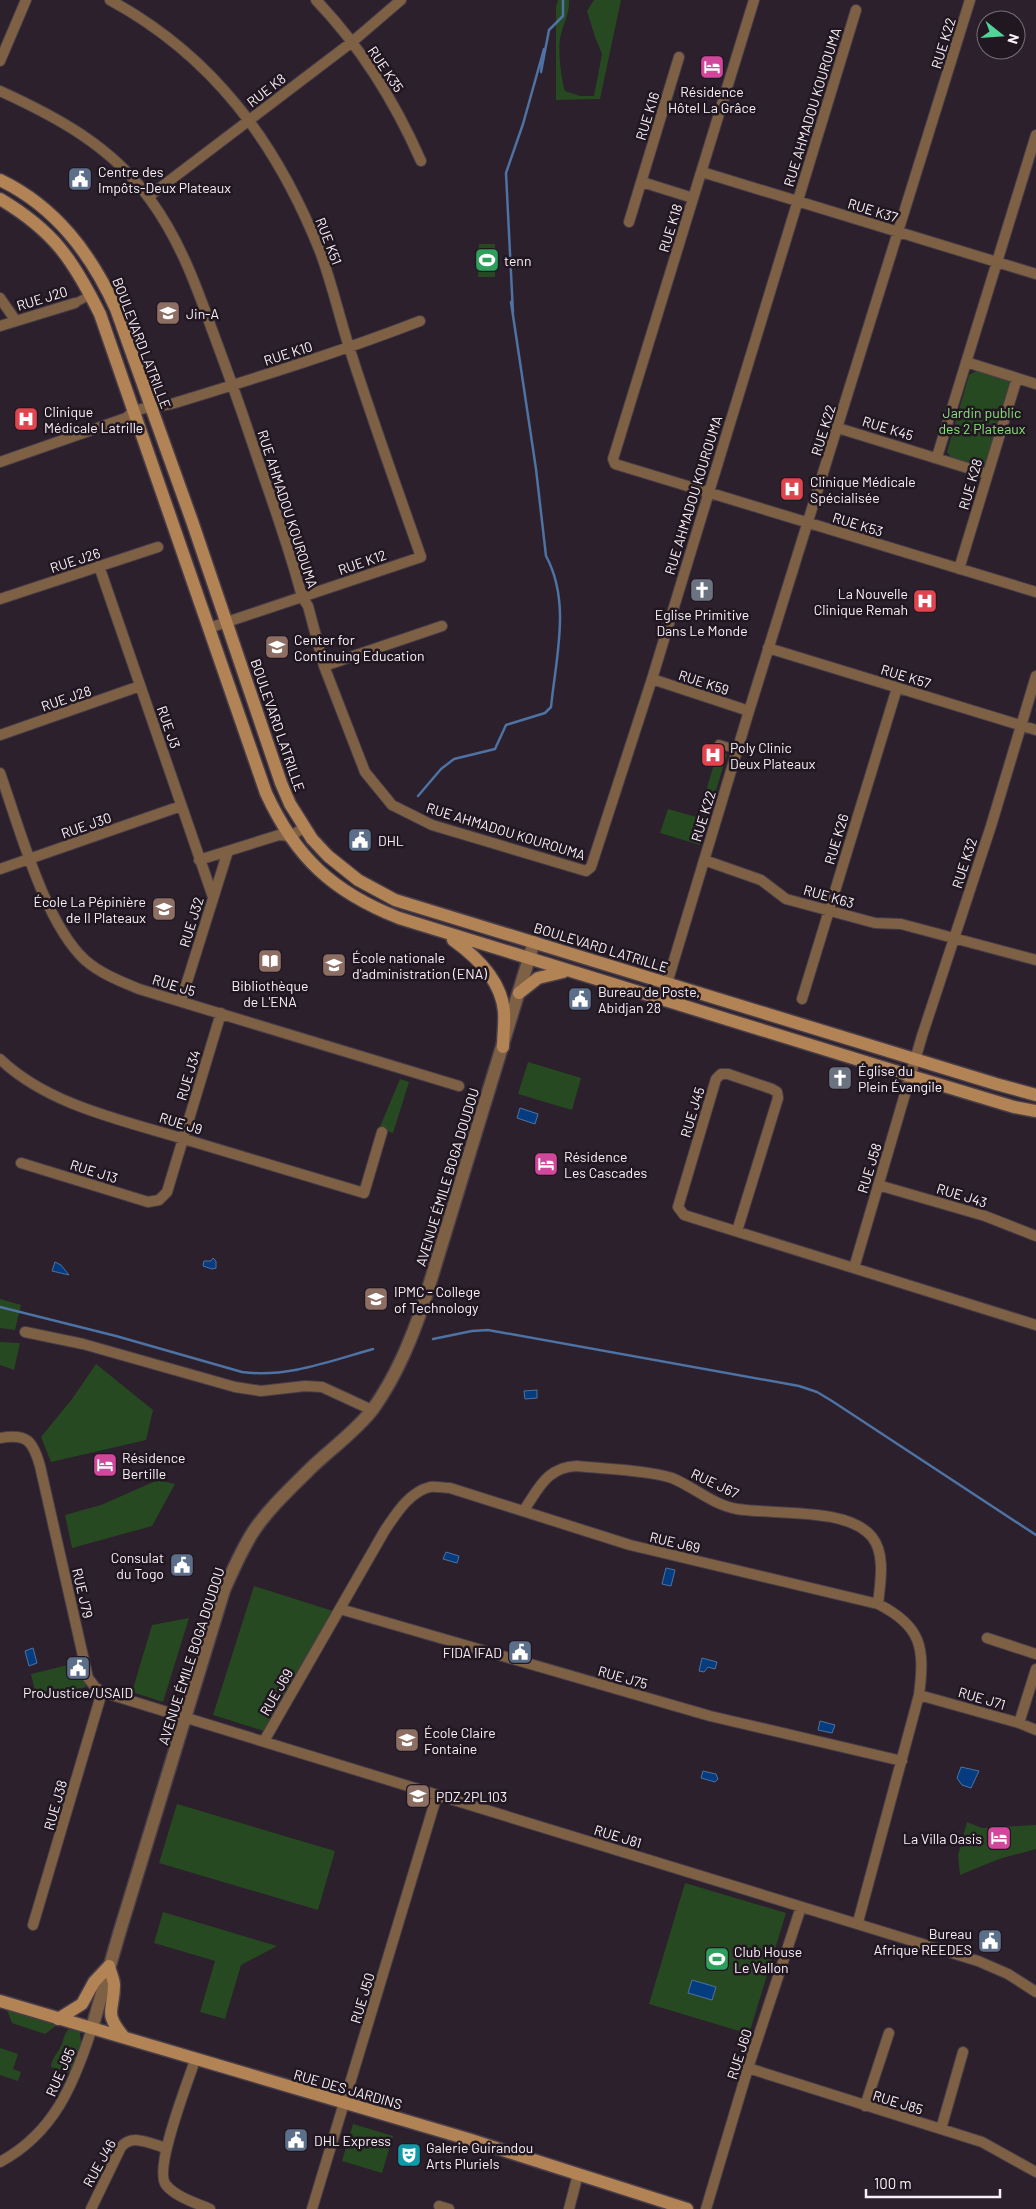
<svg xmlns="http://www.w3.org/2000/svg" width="1036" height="2209" viewBox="0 0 1036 2209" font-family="Barlow,sans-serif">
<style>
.green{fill:#274921}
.water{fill:#043c7f;stroke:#4d72a3}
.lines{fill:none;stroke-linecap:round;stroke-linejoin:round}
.stream{stroke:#4d72a3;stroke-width:2.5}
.pedestrian-casing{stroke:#483d48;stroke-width:10}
.minor-casing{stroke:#483d48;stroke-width:12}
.tertiary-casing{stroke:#483d48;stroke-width:15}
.secondary-casing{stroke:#483d48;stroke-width:15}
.pedestrian{stroke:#7e6145;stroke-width:8}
.minor{stroke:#7e6145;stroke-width:10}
.tertiary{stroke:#7e6145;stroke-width:12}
.secondary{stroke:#b28355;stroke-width:12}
.labels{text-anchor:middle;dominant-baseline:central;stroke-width:5;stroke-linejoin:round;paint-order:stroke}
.street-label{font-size:14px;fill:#f8f0f7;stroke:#211721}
.poi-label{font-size:14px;fill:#f8f0f7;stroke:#211721;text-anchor:start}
.park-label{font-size:14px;fill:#8de17f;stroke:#211721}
</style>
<rect width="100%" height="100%" fill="#2b202b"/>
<path class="green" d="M558,0H569C570,15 562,25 560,39C558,50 561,80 565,91L580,96H594L602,54L595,37L587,11L594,0H621L600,99L556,100V7Z
M479,244H495V277H478Z
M978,370L1012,381L986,468L953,460L947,452L969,375Z
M718,751L727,754L715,794L706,791Z
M668,809L707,820L700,845L660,833Z
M528,1062L581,1078L572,1110L518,1094Z
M400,1079L409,1082L393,1133L379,1129Z
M0,1299L21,1305L15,1330L0,1328Z
M0,1342L20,1343L14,1370L0,1365Z
M96,1364L153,1410L146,1440L51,1462L41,1437L72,1399Z
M158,1480L175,1484L152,1526L72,1548L65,1515L101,1505Z
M254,1586L333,1611L264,1731L213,1715Z
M189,1618L163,1702L132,1692L152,1625Z
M80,1662L86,1687L37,1699L31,1674Z
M177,1804L335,1851L318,1910L159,1863Z
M967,1822L982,1828L1036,1825V1849L999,1859L960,1875L958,1855Z
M685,1883L786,1913L749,2034L649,2004Z
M163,1912L277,1946L241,1965L225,2019L200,2012L215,1961L154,1943Z
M7,2010L57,2025L45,2034L12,2023Z
M69,2029L80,2032L81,2043L70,2073L51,2067C52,2058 56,2055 60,2048C64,2041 63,2034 69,2029Z
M0,2048L18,2054L13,2069L21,2072L18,2081L0,2075Z
M353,2124L393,2136L382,2173L342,2161Z"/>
<path class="water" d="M520,1108L538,1114L535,1124L517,1118Z
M213,1258L216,1261V1268L212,1269L203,1266L204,1261H211Z
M55,1262L61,1265L69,1275L52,1271Z
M537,1390V1398L525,1399L524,1391Z
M446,1552L459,1556L457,1563L443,1559Z
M666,1568L675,1570L671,1586L662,1584Z
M33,1648L37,1663L29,1666L25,1651Z
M702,1658L717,1662L715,1669L708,1667L704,1672L699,1671Z
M820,1721L835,1725L832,1733L818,1730Z
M961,1767L979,1771L971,1788L962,1785L957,1778Z
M703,1771L716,1774L718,1779L715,1782L701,1778Z
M692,1980L716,1987L712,2000L688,1993Z"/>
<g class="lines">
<path class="stream" d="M418,796L441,769L454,759L495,749L506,725L545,713L551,707C556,657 571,602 546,556L536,469L511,302L513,313L506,173L523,124L544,49L541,72L549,30L563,16V0
M0,1307L116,1336L242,1372C287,1378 330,1361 373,1349
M433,1339L472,1331L488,1330L799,1386L817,1392L832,1401L1036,1535"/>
<defs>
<path id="pedestrian" d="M75,303L91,295
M719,744L738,750"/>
<path id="minor" d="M110,0C213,56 276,142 319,249C332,282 339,317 350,350C372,419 397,488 421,557L209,628
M316,0C361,47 395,102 421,161
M754,0L613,459L615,464L1036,592
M0,61L26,0
M0,91C57,117 111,146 149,198C178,237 195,282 211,327C226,367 240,406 253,445C270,496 289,546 302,597L308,606L324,666L365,772L392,805L432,825L586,871L591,867L652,679L856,10
M702,172L1036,274
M642,182L693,198
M148,197L352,42L401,0
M629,222L679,57
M0,298L16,321
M0,326L75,303
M966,362L1036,384
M838,428L987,474
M937,457L1036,135
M0,462L126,418C142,403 158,409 178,402C259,377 340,352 420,321
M99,566L213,897
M959,569L1017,378
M0,599L158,547
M768,648L1036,730
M324,666L442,626
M652,679L749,711
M0,735L140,686
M0,773C19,826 44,922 85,960C101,974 120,981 139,989L459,1086
M199,860L279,835L290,836L304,828
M704,860L761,880L786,899L875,923L901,924L1036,960
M0,869L181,806
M802,999L897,688
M662,1000L749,711L970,0
M181,1001L228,851
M0,1059C48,1105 122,1120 184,1139C244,1157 304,1175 364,1193L382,1132
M21,1163L148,1202L159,1200L167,1192L221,1013
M878,1185L985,1216L1036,1236
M737,1231L778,1098L777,1092L772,1089L728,1074H721L716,1079L678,1207L684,1215L1036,1325
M854,1268L922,1036L991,826L1036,676
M25,1332L83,1344L235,1387L261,1391L305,1386L322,1387L372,1410
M0,1438C27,1433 33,1441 40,1466L88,1678L95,1687L102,1692L978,1961L1008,1974L1036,1992
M524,1510C539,1488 547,1467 577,1466C604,1469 648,1470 672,1478C694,1487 713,1505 737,1509C774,1515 848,1507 872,1537C886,1554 880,1584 878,1604
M340,1609L710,1716L902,1761
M987,1638L1036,1654
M919,1695L1019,1723L1036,1730
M1019,1723L1036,1669
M264,1741L385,1530C396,1514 409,1492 430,1487C436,1486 444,1488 450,1488L630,1545L878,1604C922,1626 925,1648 919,1695L858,1922
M33,1925L102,1692
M195,2060C188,2082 153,2169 166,2185C176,2197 196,2203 210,2209
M748,2068L982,2142L1036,2172
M865,2106L889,2033
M941,2129L963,2052
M0,2162C54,2133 74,2084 92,2028
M439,2206L449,2209
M91,2209L121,2147C133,2133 151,2144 166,2148
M312,2209L437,1795
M569,2209L578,2174
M706,2209L748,2068L801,1907"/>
<path id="tertiary" d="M92,2028L119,1934L224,1590C233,1570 241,1551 253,1532C268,1509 292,1487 312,1467C332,1448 356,1431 373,1409C397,1375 412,1338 425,1299L534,942"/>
<path id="secondary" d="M0,180C56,207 91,254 116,309L192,521L281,783L290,804L312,839L328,856L358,880L395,900L996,1084L1036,1095
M0,199C54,231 73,260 100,314L266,793C296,858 333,892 399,918L911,1076L1014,1107L1036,1111
M453,940C477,957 501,980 504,1011C505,1023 503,1035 503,1047
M519,993L538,978L563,972
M109,1966C110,1972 114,1979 114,1985C114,2012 103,2011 123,2036
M0,2001L468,2139L687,2209
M58,2019L82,2004L94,1982L109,1966"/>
</defs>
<use href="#pedestrian" class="pedestrian-casing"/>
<use href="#minor" class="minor-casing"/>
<use href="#tertiary" class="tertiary-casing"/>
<use href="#secondary" class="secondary-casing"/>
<use href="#pedestrian" class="pedestrian"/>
<use href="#minor" class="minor"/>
<use href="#tertiary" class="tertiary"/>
<use href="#secondary" class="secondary"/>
</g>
<defs>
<symbol id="hotel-square" viewBox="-11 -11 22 22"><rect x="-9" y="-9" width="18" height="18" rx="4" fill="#d1479c" stroke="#211721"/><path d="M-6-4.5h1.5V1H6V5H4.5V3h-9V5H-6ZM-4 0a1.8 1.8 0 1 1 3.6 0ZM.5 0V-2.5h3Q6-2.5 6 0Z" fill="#fff"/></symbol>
<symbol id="civic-square" viewBox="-11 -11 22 22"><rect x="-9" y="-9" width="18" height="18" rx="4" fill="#5c6f8a" stroke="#211721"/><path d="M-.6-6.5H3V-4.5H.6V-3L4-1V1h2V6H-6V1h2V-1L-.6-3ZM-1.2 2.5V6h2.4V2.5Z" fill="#fff"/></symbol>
<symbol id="stadium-square" viewBox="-11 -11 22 22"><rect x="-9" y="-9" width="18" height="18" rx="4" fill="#2e9e5b" stroke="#211721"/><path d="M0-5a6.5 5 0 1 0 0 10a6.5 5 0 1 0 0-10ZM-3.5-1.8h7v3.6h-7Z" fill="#fff"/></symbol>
<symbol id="school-square" viewBox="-11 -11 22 22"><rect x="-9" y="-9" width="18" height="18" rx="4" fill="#8d6e63" stroke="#211721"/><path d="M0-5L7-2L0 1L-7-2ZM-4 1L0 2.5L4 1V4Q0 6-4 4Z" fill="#fff"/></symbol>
<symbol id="hospital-square" viewBox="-11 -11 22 22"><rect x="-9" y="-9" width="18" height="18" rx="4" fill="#e0444e" stroke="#211721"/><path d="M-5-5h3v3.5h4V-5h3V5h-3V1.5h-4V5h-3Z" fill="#fff"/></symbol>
<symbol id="church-square" viewBox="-11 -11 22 22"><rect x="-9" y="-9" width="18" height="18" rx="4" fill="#6b7280" stroke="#211721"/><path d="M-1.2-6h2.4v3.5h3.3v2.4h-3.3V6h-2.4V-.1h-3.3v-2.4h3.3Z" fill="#fff"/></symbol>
<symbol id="university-square" viewBox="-11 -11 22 22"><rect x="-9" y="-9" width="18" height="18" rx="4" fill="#8d6e63" stroke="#211721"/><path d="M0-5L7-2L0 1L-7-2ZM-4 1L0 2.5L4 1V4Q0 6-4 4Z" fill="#fff"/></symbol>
<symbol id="library-square" viewBox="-11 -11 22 22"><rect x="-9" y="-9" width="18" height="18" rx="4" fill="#8d6e63" stroke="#211721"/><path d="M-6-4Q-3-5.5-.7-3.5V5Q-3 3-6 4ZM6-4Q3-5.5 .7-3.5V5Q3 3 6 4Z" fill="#fff"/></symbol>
<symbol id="theatre-square" viewBox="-11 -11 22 22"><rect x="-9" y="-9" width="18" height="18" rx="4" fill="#0f9aa8" stroke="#211721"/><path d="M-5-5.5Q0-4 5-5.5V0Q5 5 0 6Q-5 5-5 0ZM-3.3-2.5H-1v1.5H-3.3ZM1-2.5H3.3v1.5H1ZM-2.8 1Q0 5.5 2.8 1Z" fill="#fff"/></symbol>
</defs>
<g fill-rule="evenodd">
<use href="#hotel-square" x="698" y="53" width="28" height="28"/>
<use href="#civic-square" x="66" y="165" width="28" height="28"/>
<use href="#stadium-square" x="473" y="246" width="28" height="28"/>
<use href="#school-square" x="154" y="299" width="28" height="28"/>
<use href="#hospital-square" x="12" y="405" width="28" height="28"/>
<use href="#hospital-square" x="778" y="475" width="28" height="28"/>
<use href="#church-square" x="688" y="576" width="28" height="28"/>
<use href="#hospital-square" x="911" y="587" width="28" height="28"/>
<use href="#university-square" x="263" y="633" width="28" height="28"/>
<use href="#hospital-square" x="699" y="741" width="28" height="28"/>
<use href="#civic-square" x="346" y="826" width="28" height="28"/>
<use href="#school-square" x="150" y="895" width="28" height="28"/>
<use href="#library-square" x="256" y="947" width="28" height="28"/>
<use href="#university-square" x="320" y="951" width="28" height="28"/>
<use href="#civic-square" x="566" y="985" width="28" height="28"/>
<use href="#church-square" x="826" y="1064" width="28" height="28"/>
<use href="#hotel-square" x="532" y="1150" width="28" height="28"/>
<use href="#university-square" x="362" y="1285" width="28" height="28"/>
<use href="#hotel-square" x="91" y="1451" width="28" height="28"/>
<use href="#civic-square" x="168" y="1551" width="28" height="28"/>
<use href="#civic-square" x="506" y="1638" width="28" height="28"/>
<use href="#civic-square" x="64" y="1654" width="28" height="28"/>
<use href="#school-square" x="393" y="1726" width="28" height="28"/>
<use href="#school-square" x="404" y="1782" width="28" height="28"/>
<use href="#hotel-square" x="985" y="1824" width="28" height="28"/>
<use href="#civic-square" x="976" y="1927" width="28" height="28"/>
<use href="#stadium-square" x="703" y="1945" width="28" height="28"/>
<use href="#civic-square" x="282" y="2126" width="28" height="28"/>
<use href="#theatre-square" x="395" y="2141" width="28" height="28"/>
</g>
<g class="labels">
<g class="street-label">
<text transform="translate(943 43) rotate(-73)">RUE K22</text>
<text transform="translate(386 69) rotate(56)">RUE K35</text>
<text transform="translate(266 90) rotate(-38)">RUE K8</text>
<text transform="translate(812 107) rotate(-73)">RUE AHMADOU KOUROUMA</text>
<text transform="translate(647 116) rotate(-73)">RUE K16</text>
<text transform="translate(873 210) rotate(17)">RUE K37</text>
<text transform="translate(670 228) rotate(-73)">RUE K18</text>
<text transform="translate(329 241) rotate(69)">RUE K51</text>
<text transform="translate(42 298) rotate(-17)">RUE J20</text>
<text transform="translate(142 343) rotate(69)">BOULEVARD LATRILLE</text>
<text transform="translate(288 353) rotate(-18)">RUE K10</text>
<text transform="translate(888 428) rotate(17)">RUE K45</text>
<text transform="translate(823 430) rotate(-73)">RUE K22</text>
<text transform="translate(970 484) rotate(-74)">RUE K28</text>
<text transform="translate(693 495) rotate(-73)">RUE AHMADOU KOUROUMA</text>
<text transform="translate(288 509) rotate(72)">RUE AHMADOU KOUROUMA</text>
<text transform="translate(858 524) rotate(17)">RUE K53</text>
<text transform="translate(75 560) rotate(-18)">RUE J26</text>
<text transform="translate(362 562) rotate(-19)">RUE K12</text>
<text transform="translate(906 676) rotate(17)">RUE K57</text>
<text transform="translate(704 682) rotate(18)">RUE K59</text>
<text transform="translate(66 698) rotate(-19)">RUE J28</text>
<text transform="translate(278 725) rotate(71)">BOULEVARD LATRILLE</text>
<text transform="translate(169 727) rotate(71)">RUE J3</text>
<text transform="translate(703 816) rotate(-73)">RUE K22</text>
<text transform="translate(86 825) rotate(-19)">RUE J30</text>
<text transform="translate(506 831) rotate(17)">RUE AHMADOU KOUROUMA</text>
<text transform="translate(836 839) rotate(-73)">RUE K26</text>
<text transform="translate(964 863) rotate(-72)">RUE K32</text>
<text transform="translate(829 896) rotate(16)">RUE K63</text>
<text transform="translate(191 922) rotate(-73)">RUE J32</text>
<text transform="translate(601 947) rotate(17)">BOULEVARD LATRILLE</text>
<text transform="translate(174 985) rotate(17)">RUE J5</text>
<text transform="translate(188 1075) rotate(-73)">RUE J34</text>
<text transform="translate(692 1112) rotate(-73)">RUE J45</text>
<text transform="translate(181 1123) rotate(17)">RUE J9</text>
<text transform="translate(869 1168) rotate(-73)">RUE J58</text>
<text transform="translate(94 1171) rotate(17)">RUE J13</text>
<text transform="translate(447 1177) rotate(-73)">AVENUE ÉMILE BOGA DOUDOU</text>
<text transform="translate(962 1195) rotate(17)">RUE J43</text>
<text transform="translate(715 1483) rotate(25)">RUE J67</text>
<text transform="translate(675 1542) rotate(13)">RUE J69</text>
<text transform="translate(83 1593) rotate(77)">RUE J79</text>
<text transform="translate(191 1656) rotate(-72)">AVENUE ÉMILE BOGA DOUDOU</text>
<text transform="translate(623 1677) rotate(16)">RUE J75</text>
<text transform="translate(276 1692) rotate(-60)">RUE J69</text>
<text transform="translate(982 1698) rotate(16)">RUE J71</text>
<text transform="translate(55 1805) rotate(-74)">RUE J38</text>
<text transform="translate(618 1836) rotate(17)">RUE J81</text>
<text transform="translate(362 1998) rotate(-73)">RUE J50</text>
<text transform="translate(739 2054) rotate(-72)">RUE J60</text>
<text transform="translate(60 2072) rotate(-66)">RUE J95</text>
<text transform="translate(348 2089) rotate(16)">RUE DES JARDINS</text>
<text transform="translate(898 2102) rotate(17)">RUE J85</text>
<text transform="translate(99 2163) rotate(-61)">RUE J46</text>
</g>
<g class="poi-label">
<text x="712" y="91" text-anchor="middle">Résidence<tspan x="712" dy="16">Hôtel La Grâce</tspan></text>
<text x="98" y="171">Centre des<tspan x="98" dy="16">Impôts-Deux Plateaux</tspan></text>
<text x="504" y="260">tenn</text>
<text x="186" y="313">Jin-A</text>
<text x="44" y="411">Clinique<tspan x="44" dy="16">Médicale Latrille</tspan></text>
<text x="810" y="481">Clinique Médicale<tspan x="810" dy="16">Spécialisée</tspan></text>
<text x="908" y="593" text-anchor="end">La Nouvelle<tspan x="908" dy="16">Clinique Remah</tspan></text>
<text x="702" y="614" text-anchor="middle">Eglise Primitive<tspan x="702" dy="16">Dans Le Monde</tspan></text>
<text x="294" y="639">Center for<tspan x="294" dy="16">Continuing Education</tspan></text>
<text x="730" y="747">Poly Clinic<tspan x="730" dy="16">Deux Plateaux</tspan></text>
<text x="378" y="840">DHL</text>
<text x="146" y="901" text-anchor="end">École La Pépinière<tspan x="146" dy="16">de II Plateaux</tspan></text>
<text x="352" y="957">École nationale<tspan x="352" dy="16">d'administration (ENA)</tspan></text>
<text x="270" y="985" text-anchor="middle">Bibliothèque<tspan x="270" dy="16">de L'ENA</tspan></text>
<text x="598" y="991">Bureau de Poste,<tspan x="598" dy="16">Abidjan 28</tspan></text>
<text x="858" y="1070">Église du<tspan x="858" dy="16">Plein Évangile</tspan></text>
<text x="564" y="1156">Résidence<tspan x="564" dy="16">Les Cascades</tspan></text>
<text x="394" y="1291">IPMC - College<tspan x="394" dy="16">of Technology</tspan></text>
<text x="122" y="1457">Résidence<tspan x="122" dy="16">Bertille</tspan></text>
<text x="164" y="1557" text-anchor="end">Consulat<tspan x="164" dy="16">du Togo</tspan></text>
<text x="502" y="1652" text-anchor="end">FIDA IFAD</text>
<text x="78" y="1692" text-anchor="middle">ProJustice/USAID</text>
<text x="424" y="1732">École Claire<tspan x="424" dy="16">Fontaine</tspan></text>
<text x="436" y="1796">PDZ 2PL103</text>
<text x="982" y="1838" text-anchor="end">La Villa Oasis</text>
<text x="972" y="1933" text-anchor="end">Bureau<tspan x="972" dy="16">Afrique REEDES</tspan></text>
<text x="734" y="1951">Club House<tspan x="734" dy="16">Le Vallon</tspan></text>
<text x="314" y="2140">DHL Express</text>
<text x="426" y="2147">Galerie Guirandou<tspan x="426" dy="16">Arts Pluriels</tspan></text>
</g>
<g class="park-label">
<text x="982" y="412">Jardin public<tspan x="982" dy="16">des 2 Plateaux</tspan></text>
</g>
</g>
<g transform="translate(1001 35) rotate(107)"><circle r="24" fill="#211721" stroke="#776e77"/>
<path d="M0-4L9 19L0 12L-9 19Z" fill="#52d397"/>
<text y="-8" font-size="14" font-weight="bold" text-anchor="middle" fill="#f8f0f7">N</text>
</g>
<path d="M866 2189v8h134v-8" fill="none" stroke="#f8f0f7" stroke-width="2.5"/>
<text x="874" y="2189" font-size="15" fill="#f8f0f7" stroke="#211721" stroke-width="4" paint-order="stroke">100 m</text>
</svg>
